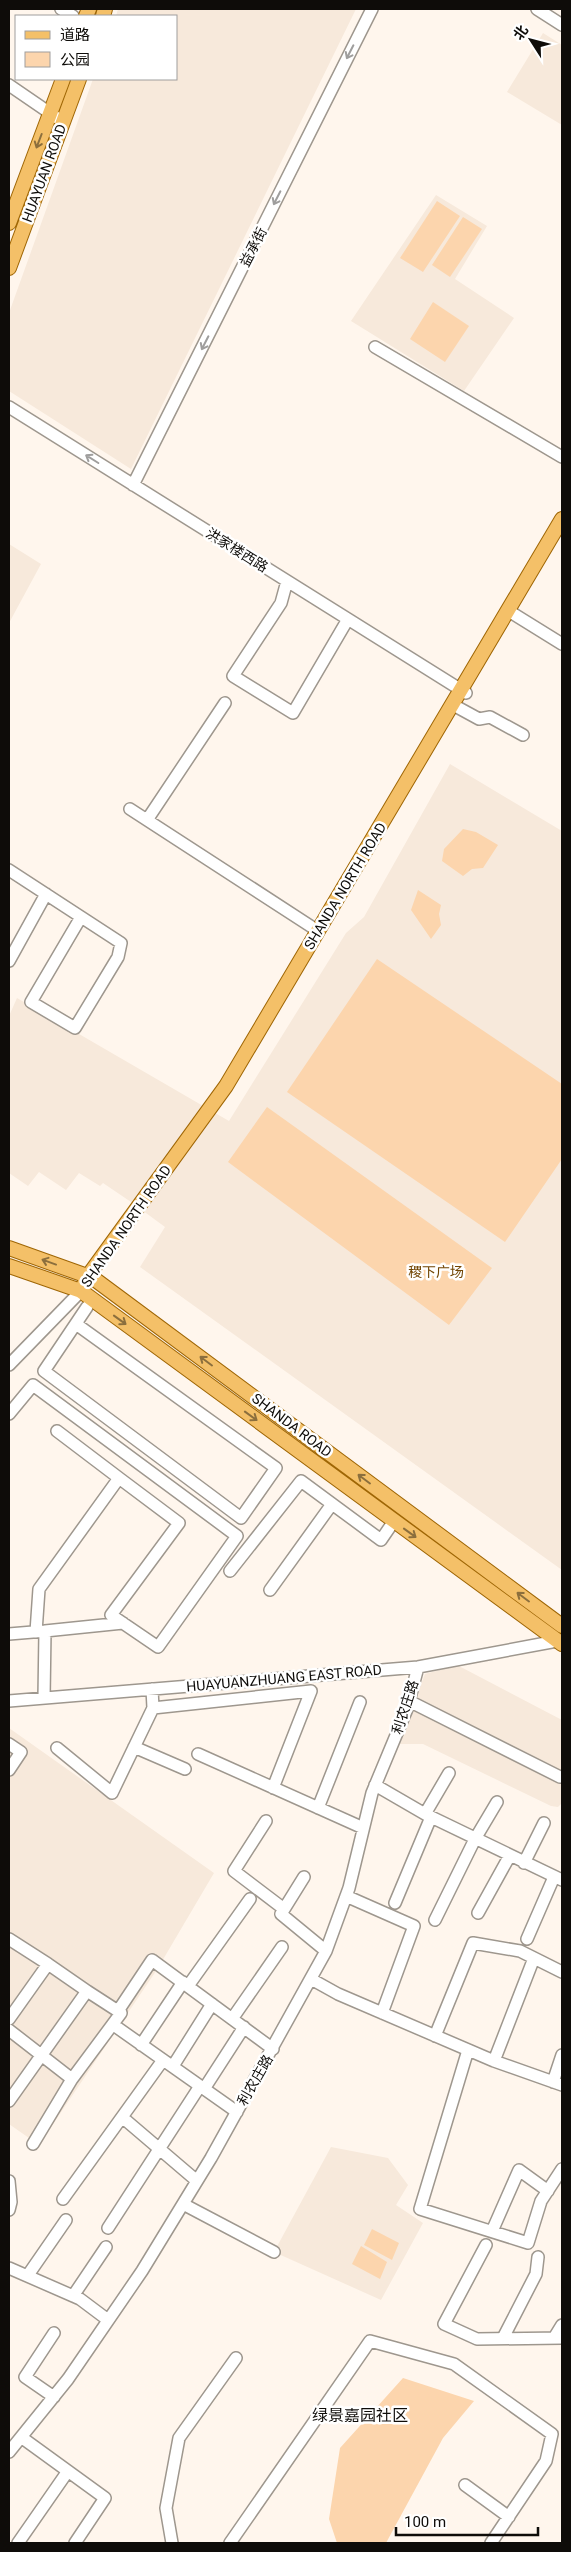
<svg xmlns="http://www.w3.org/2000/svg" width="571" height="2552" viewBox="0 0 571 2552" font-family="Roboto,'Noto Sans SC',sans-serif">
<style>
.built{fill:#f7e9db}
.green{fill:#fcd5ad}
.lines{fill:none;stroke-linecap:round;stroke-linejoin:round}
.minor-casing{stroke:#9e978e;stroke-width:14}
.major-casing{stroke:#9f6605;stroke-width:16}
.minor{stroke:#fff;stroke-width:11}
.major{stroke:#f4c068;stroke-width:14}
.oneway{stroke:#9f9e9d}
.oneway2{stroke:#8c6f3d}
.labels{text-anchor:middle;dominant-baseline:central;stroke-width:5;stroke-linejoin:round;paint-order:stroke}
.street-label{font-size:14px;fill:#0e0c09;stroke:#fff}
.park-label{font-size:14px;fill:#714503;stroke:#fff}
.quarter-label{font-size:16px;fill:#0e0c09;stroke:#fff}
</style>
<rect width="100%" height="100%" fill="#fff6ed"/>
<path class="built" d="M118,9H356L131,469L9,391V313L93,79H176V16H116Z
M543,33L562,45V125L507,92Z
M436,195L487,226L455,279L514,318L464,391L351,321Z
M9,544L41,564L9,623Z
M450,764L562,831V1570L140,1267L165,1227L131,1202L103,1183L100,1186L79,1173L66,1190L39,1172L28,1186L9,1173V1016L17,998L229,1121L346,933L364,917Z
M457,1665L562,1720V1803L558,1807L551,1806L423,1744H398L425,1674Z
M9,1728L214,1873L158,1968L39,2145L9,2124Z
M331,2147L388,2158L408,2185L396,2205L423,2223L381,2300L274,2252Z"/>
<path class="green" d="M437,201L460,216L423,272L400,258Z
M463,217L482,229L450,277L432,265Z
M433,302L469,326L445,362L410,339Z
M463,829L476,832L498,845L483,868L472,869L463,876L442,861L444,849Z
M418,890L441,905L439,914L441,925L431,939L411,910Z
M377,959L562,1084V1159L505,1242L287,1092Z
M267,1107L492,1268L449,1325L228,1162Z
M372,2229L399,2243L392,2260L364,2245Z
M361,2246L387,2262L380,2279L352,2264Z
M403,2378L474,2401L443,2438L386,2543H337L329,2519L340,2448Z"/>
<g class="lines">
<defs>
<path id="minor" d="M61,9L73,16
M537,9L562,25
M9,85L63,122
M375,347L562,457
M9,407L466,693
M133,485L372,9
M287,581L281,603L233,676L293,713L348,619
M512,613L562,644
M457,707L479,719L490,717L523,735
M130,809L318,931
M147,820L225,703
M9,870L121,943L118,957L75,1028L31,1002L81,917
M9,961L46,894
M76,1324L276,1468L241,1518L44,1371L87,1307
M9,1365L81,1291
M9,1414L33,1385L237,1536L158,1647L111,1615L179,1523L119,1478L39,1589L36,1632
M57,1431L119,1478
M230,1571L301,1481L381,1540L394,1521
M270,1590L332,1504
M45,1631L123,1623
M9,1634L45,1631L44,1698
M9,1701L418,1667L557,1641
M409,1701L560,1777
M153,1708L311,1691L273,1788
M9,1744L21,1752L9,1770
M134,1747L185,1769
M57,1748L112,1793L153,1708L152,1689
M198,1754L361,1827
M375,1785L425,1814L562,1880
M318,1808L360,1702
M425,1814L449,1773
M266,1821L234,1871L284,1909
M524,1863L544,1823
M304,1877L281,1914L326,1951
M346,1896L414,1926L382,2013
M395,1903L431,1817
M478,1913L509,1857
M435,1920L475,1839L497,1802
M9,1939L48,1964L9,2019
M527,1939L554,1877
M311,1979L338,1994L494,2061L562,2085
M188,1986L250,1899
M118,2011L152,1960L273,2049
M232,2019L282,1947
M115,2026L237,2112
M9,2030L72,2079L121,2013L87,1991
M435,2036L473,1943L520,1951L562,1972
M141,2045L183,1982
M468,2050L420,2209L528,2243L541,2201L562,2169
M494,2061L534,1958
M173,2066L212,2004
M553,2082L562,2055
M204,2089L244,2027
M9,2101L87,1991L48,1964
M122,2117L197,2181
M33,2144L72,2079
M9,2181L11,2202L9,2210
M63,2199L163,2060
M183,2204L274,2252
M108,2228L200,2086
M493,2229L519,2170L548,2191
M486,2245L444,2324L477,2339L562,2338
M9,2268L80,2299L108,2320
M28,2275L66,2220
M73,2296L106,2247
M503,2338L536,2274L538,2257
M554,2338L562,2325
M54,2397L25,2377L54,2333
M21,2437L105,2498L75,2543
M9,2452L68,2379L142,2271L211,2158L326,1951L349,1888L372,1793L407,1709L418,1667
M465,2485L509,2517
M18,2543L68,2471
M172,2543L166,2508L179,2438L236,2358
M230,2543L370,2341L454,2364L552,2434L546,2461L491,2543"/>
<path id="major" d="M86,16L89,9
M103,16L105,9
M9,223L63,79
M9,268L79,79
M9,1248L93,1278L562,1626
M9,1266L81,1291L562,1644
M81,1291L88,1276L226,1086L562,519"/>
</defs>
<use href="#minor" class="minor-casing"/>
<use href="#major" class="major-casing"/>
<use href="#minor" class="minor"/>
<use href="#major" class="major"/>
</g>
<defs><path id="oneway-shaft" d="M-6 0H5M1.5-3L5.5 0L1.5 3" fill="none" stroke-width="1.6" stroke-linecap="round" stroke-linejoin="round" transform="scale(1.25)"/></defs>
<g class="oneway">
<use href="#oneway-shaft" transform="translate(350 52) rotate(117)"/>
<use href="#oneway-shaft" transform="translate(277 198) rotate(117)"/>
<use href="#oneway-shaft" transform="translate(205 343) rotate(117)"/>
<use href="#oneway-shaft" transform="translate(92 459) rotate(-148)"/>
</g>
<g class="oneway2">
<use href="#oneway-shaft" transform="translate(39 141) rotate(111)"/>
<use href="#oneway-shaft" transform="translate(49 1262) rotate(-160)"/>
<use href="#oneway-shaft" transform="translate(120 1320) rotate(36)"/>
<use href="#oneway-shaft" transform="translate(206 1361) rotate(-143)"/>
<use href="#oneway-shaft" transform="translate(251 1416) rotate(36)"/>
<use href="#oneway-shaft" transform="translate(364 1479) rotate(-143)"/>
<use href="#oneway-shaft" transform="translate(410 1533) rotate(36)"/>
<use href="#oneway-shaft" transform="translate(523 1597) rotate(-143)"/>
</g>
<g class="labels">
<g class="street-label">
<text transform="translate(44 173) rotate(-70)">HUAYUAN ROAD</text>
<text transform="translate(253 247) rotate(-63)">益承街</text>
<text transform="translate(237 550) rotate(32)">洪家楼西路</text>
<text transform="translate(345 886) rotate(-59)">SHANDA NORTH ROAD</text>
<text transform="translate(126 1226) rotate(-55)">SHANDA NORTH ROAD</text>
<text transform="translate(292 1425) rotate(37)">SHANDA ROAD</text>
<text transform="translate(284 1678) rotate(-5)">HUAYUANZHUANG EAST ROAD</text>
<text transform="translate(405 1707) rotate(-72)">利农庄路</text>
<text transform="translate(255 2080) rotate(-60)">利农庄路</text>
</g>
<g class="park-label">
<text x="436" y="1272">稷下广场</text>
</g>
<g class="quarter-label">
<text x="360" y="2415">绿景嘉园社区</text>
</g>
</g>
<rect width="571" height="2552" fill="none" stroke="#0e0c09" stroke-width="20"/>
<rect x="15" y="15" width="162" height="65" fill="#ffffff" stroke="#9f9e9d"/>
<rect x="25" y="31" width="25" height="8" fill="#f4c068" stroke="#9f9e9d"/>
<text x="60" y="40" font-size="15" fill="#0e0c09">道路</text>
<rect x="25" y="52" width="25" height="15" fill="#fcd5ad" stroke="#9f9e9d"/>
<text x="60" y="65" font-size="15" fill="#0e0c09">公园</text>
<g transform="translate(531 40) rotate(306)" stroke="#ffffff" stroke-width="4" paint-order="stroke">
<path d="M0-4L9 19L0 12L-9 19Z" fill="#0e0c09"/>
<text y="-8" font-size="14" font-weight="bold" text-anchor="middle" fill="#0e0c09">北</text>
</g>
<path d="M396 2527v8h142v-8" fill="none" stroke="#0e0c09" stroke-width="2.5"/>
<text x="404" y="2527" font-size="15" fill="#0e0c09" stroke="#ffffff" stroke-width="4" paint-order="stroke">100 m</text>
</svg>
